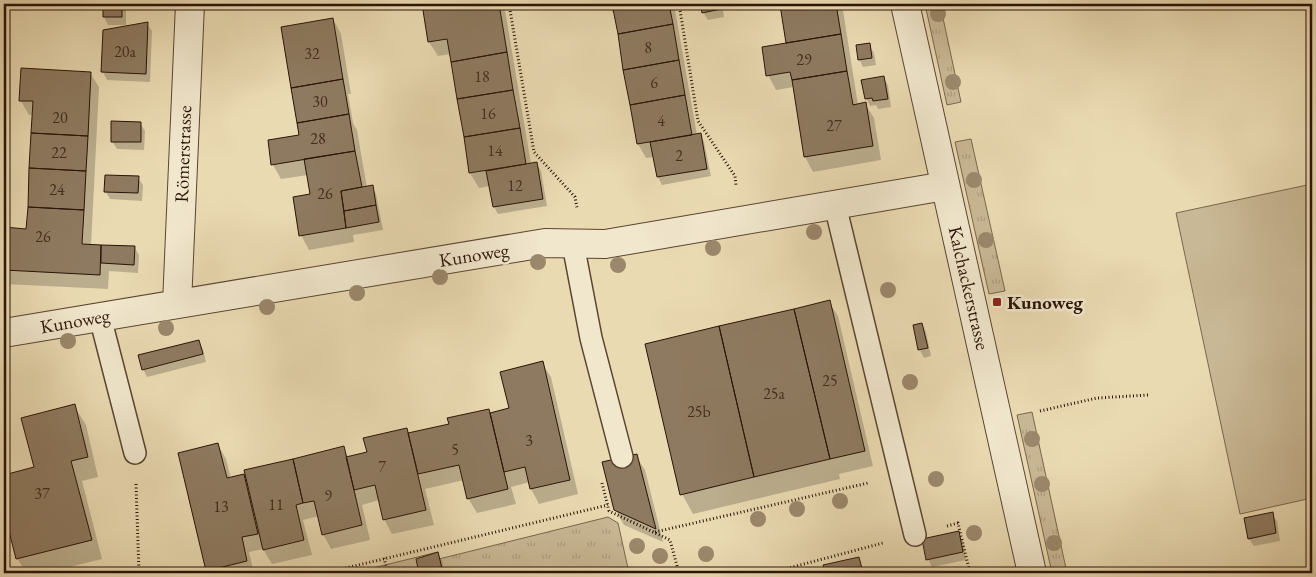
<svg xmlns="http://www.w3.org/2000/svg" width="1316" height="577" viewBox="0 0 1316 577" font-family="'EB Garamond',serif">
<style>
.grass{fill:url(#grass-tufts);stroke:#7a664e}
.park{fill:#c9b895;stroke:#7a664e}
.shadow{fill:#0003}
.building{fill:#8e7a60;stroke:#2a1307}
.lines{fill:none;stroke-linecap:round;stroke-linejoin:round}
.service-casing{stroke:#5a4532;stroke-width:24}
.minor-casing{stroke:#5a4532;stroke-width:30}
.tertiary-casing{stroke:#5a4532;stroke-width:30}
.path{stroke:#2a1307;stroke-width:3;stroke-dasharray:1 2.5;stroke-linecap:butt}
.service{stroke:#f1e7cd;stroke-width:21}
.minor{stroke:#f1e7cd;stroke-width:28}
.tertiary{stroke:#f1e7cd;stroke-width:28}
.tree{fill:#9b886c}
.poi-dot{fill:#8f2418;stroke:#f1e7cd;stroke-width:2}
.labels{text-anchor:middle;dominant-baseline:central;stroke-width:5;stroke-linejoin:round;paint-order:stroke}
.number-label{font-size:16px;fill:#432d1d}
.street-label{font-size:19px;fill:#2a1307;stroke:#f1e7cd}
.poi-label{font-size:19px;font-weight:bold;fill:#2a1307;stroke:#f1e7cd;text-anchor:start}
</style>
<defs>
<pattern id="grass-tufts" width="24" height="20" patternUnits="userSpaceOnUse" patternTransform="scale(1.25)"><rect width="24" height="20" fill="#c9b895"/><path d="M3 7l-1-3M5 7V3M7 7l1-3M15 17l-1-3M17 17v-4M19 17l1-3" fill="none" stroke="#ad9d7f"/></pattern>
</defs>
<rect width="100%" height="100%" fill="#eadab2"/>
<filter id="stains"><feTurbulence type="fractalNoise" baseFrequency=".004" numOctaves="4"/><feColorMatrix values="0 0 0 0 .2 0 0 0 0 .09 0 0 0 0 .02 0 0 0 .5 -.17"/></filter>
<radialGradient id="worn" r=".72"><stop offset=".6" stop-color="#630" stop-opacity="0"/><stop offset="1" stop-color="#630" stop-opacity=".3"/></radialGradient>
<path class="grass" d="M925,4H940L961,102L947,105Z
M971,139L1005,291L989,294L955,142Z
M1032,412L1067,573H1052L1017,415Z
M608,517L618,523L629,573H443L439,559Z"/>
<path class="park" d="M1312,184V498L1240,514L1176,213Z
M438,552L443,573H352Z"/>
<path class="shadow" d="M104,4H126V25H108L104,17Z
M423,4H504L531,164H537L541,171L547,206L498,214L494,207L490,186L479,188L470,173L451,54L438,56L429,42Z
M608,4H674L697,135L700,134L704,142L711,176L662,185L658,177L654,157L646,158L638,144L615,12L613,13Z
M702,4H722L724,17L708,20L703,12Z
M764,4H842L858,105L865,104L874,118L881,160L813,172L805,157L794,87L776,90L768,75L787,44L781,5L767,8Z
M333,19L341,34L351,94H348L353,123L357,130L367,188L372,187L376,194L383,230L353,235L354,242L309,250L301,235L312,195L308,175L281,179L273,165L300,136Z
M147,24L152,31L150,82L107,80L103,72Z
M869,45L874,53L876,65L863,67L859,59Z
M90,73L99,87L91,245L135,248L139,255L138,273L109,271L108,289L4,284V229L27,230L33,115H29L20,100Z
M883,77L888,85L891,107L878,109L876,105L870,106L866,98Z
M140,123L145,131L144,150L117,149L112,141Z
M138,178L143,185L142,201L110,199L106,192Z
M829,302L838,316L873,466L839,474L840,479L693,514L682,494Z
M922,324L926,332L931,356L924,358L920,350L914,326Z
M198,341L203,349L206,362L147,377L143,369Z
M542,363L551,377L578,494L539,504L531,489L530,482L511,487L516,504L477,513L468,498L464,480L425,489L434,525L392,534L384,519L379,500L362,505L370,540L331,549L323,534L319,516L303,520L312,555L272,564L263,549L249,552L254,573H208L207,570L218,445L226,459L231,479L343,448L349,458L368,453L406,429L409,434L450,425L488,410L491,414L510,409Z
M74,406L86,425L98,477L82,481L102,559L45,573H26L17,558L4,506V476L35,468Z
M636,456L645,470L663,542L624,525L615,509Z
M1272,514L1277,521L1280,541L1254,546L1249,539L1245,519Z
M958,533L963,541L966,560L932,567L928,559Z
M437,554L442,561L444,573H421L418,560Z
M859,558L865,573H826L824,565Z"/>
<path class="building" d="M103,4H122V17H103Z
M422,4H499L507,52L451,62L447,39L428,42Z
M612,4H669L673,24L618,34Z
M700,4H720L721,9L702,13Z
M788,4H836L841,34L786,43L780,5Z
M333,18L343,79L291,88L281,27Z
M148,22L146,74L101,72L103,30Z
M673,24L679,60L623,70L618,34Z
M841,34L847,71L792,80L790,72L766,76L762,47Z
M870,43L872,58L858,60L856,45Z
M507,52L513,90L457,99L451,62Z
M679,60L685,95L630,105L623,70Z
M21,68L91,72L88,136L31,133L33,101H19Z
M847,71L853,105L866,102L873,146L804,157L792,80Z
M884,76L888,99L873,101L872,98L865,99L861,80Z
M343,79L349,114L297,123L291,88Z
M513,90L520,128L464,137L457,99Z
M685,95L692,135L637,144L630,105Z
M349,114L355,151L271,165L268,140L299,135L297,123Z
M111,121L141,122V142H111Z
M520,128L526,164L469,173L464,137Z
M31,133L88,136L86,171L29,168Z
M701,133L707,169L657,177L650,142Z
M355,151L362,187L341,191L346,228L299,236L293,197L310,194L304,159Z
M537,162L543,199L493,207L486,171Z
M29,168L86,171L84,210L28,207Z
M105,175L139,176L138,193L104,192Z
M373,185L376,205L344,211L341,191Z
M376,205L379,222L346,228L344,211Z
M28,207L84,210L82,244L101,245L100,275L4,270V227L26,229Z
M101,245L135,246L134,265L101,263Z
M830,300L865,451L830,459L794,309Z
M794,309L830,459L754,477L719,326Z
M922,323L928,348L918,350L913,325Z
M719,326L754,477L680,495L645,344Z
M199,340L203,354L142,370L138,355Z
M543,361L570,480L530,489L525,467L504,472L490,413L509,408L500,372Z
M75,404L88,457L71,461L92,540L16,559L4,511V475L34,467L21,418Z
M489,409L508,489L467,499L459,465L418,474L408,433L449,424L447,418Z
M407,428L426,510L383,520L375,485L354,490L346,457L367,452L363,438Z
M218,443L227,478L244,474L258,534L242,537L247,561L206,571L178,453Z
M344,446L362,525L322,535L314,501L303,503L293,459Z
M637,454L656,529L614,510L602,462Z
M293,459L303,503L296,505L304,540L263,550L244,470Z
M1273,512L1276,533L1248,539L1244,518Z
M959,531L963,552L926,560L922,539Z
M438,552L443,573H419L416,559Z
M859,557L863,573H825L823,565Z"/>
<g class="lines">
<defs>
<path id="service" d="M835,205L915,535
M573,244L591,338L622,457
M100,317L135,453"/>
<path id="minor" d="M177,304L190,4
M4,333L545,243L605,244L945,186"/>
<path id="tertiary" d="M905,4L1032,573"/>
</defs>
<use href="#service" class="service-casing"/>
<use href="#minor" class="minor-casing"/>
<use href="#tertiary" class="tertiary-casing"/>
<path class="path" d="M509,4L534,152L575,197L577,208
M679,4L698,121L735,176L736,185
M1040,411L1097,398L1148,395
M602,483L609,511L670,540L679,573
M136,484L139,573
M947,526L958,523L970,573
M655,532L868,483
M384,558L388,573
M325,573L608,505
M770,573L883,543"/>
<use href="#service" class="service"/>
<use href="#minor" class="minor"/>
<use href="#tertiary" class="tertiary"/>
</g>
<g class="tree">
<circle cx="938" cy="14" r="8"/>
<circle cx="953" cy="82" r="8"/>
<circle cx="974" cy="180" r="8"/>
<circle cx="814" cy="232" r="8"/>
<circle cx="986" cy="240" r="8"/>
<circle cx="713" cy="248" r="8"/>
<circle cx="538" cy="262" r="8"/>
<circle cx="618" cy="265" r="8"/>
<circle cx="440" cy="277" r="8"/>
<circle cx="888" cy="290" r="8"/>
<circle cx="357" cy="293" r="8"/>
<circle cx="267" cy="307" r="8"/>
<circle cx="166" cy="328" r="8"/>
<circle cx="68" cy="341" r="8"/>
<circle cx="910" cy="382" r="8"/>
<circle cx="1032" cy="439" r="8"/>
<circle cx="936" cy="479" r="8"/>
<circle cx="1042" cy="484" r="8"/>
<circle cx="840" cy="501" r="8"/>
<circle cx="797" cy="509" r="8"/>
<circle cx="758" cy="519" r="8"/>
<circle cx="974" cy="533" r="8"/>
<circle cx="1054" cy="543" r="8"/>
<circle cx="637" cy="546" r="8"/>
<circle cx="706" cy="554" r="8"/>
<circle cx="660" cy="556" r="8"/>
</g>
<rect class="poi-dot" x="992" y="297" width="10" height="10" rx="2.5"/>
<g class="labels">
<g class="number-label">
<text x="648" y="47">8</text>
<text x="125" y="51">20a</text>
<text x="312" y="53">32</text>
<text x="804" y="59">29</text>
<text x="482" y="76">18</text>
<text x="654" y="82">6</text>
<text x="320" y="101">30</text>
<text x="488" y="113">16</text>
<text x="60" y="117">20</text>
<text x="661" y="120">4</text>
<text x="834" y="125">27</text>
<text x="318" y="138">28</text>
<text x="495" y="150">14</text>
<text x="59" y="152">22</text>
<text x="679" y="155">2</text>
<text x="515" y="185">12</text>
<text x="57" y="189">24</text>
<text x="325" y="193">26</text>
<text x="43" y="236">26</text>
<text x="830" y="380">25</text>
<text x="774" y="393">25a</text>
<text x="699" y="411">25b</text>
<text x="529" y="440">3</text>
<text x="455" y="449">5</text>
<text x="382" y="466">7</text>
<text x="42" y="493">37</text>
<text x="328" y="495">9</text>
<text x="276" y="504">11</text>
<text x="221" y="506">13</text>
</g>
<g class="street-label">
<text transform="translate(183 154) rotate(-88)">Römerstrasse</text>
<text transform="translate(474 255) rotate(-9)">Kunoweg</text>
<text transform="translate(969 288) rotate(77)">Kalchackerstrasse</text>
<text transform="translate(75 321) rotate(-10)">Kunoweg</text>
</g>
<g class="poi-label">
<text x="1007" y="302">Kunoweg</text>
</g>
</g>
<rect width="1316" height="577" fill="none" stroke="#eadab2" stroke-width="20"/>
<rect x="5" y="5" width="1306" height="567" fill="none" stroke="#2a1307" stroke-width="2.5"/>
<rect x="10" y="10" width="1296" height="557" fill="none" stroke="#2a1307"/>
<rect width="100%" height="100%" filter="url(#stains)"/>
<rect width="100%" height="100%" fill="url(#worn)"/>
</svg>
